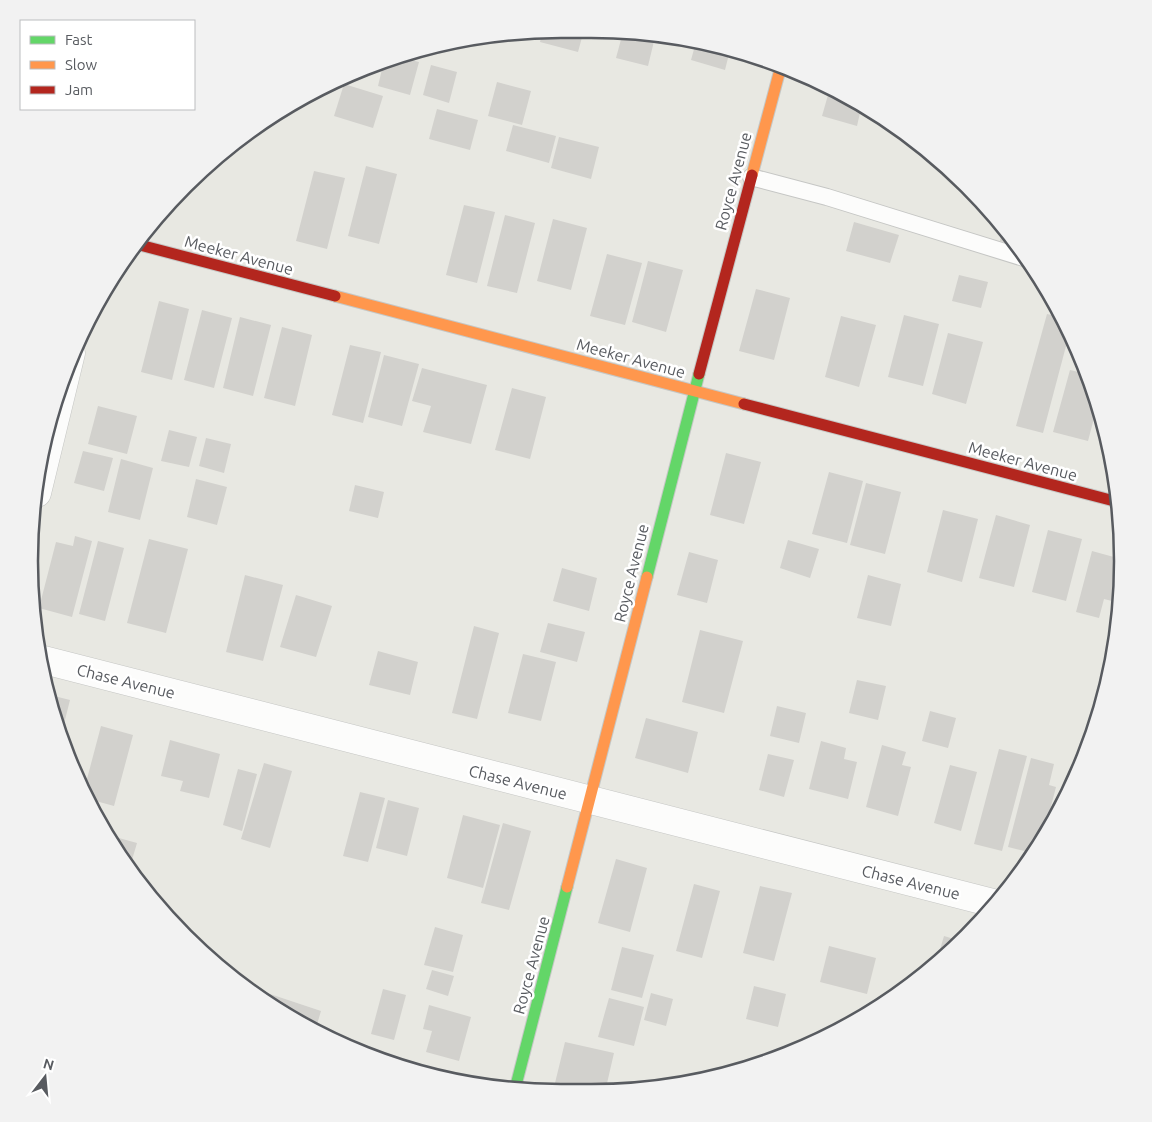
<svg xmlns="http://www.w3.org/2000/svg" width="1152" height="1122" viewBox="0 0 1152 1122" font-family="Ubuntu,sans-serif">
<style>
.building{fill:#d2d1cd}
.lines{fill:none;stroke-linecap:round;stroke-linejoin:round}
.lane-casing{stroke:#c5c6c4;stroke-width:18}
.street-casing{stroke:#c5c6c4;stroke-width:29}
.fast-casing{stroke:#c5c7c5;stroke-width:13}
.slow-casing{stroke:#c5c7c5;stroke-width:13}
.jam-casing{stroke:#c5c7c5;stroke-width:13}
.lane{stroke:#fcfcfb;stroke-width:16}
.street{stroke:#fcfcfb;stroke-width:28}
.fast{stroke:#63d668;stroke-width:11}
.slow{stroke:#ff974d;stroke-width:11}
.jam{stroke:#b3261e;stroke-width:11}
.labels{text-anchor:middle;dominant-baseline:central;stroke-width:5;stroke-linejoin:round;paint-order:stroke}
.street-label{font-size:16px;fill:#585b60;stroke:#fff}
.rim{fill:none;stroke:#585b60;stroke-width:2.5}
</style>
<rect width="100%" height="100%" fill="#e8e8e2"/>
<path class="building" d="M561,29L584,30L578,52L540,42L543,30Z
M623,32L656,33L648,66L616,58Z
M696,42L730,50L725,70L691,60Z
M399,57L419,62L410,95L378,86L384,61Z
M431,65L457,72L449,103L423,95Z
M497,82L531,91L522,125L488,116Z
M344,84L383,96L373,128L334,116Z
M830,88L862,104L857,126L822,116Z
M437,109L478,120L470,150L429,139Z
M513,125L556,136L549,163L506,151Z
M893,125L907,136L891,132Z
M559,137L599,147L591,179L551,168Z
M366,166L397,174L379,244L348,236Z
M314,171L345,178L327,249L296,241Z
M464,205L495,212L477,283L446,275Z
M505,215L535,223L517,293L487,286Z
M553,219L587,228L571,290L537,281Z
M854,222L899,235L890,263L846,251Z
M1003,226L1013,237L1019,246L1000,241Z
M607,254L642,263L625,325L590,316Z
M648,261L683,270L666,332L632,322Z
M959,275L988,282L981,308L952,301Z
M756,289L790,298L774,360L739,351Z
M159,301L189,309L172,380L141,372Z
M202,310L232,318L214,388L184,380Z
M1047,314L1064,318L1070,331L1043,433L1016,426Z
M904,315L939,324L923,386L888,377Z
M841,316L876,325L859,387L825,377Z
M240,317L271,325L253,396L223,388Z
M282,327L312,335L295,406L264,398Z
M948,333L983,342L966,404L932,394Z
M350,345L381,352L363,423L332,415Z
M384,355L419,364L402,426L368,417Z
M422,368L487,385L471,444L423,432L431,406L412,401Z
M1070,370L1087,374L1098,403L1088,441L1053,432Z
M512,388L546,397L530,459L495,450Z
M98,406L137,416L127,454L88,444Z
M169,430L197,437L189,467L161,461Z
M206,438L231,444L224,473L199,466Z
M83,451L113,458L104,491L74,483Z
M726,453L761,462L744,524L710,515Z
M121,459L153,468L140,520L108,512Z
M829,472L863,481L847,543L812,534Z
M196,479L227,487L217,525L187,517Z
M866,483L901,492L885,554L850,545Z
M355,485L384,492L378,518L349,511Z
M943,510L978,519L962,582L927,572Z
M996,515L1030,525L1014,587L979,578Z
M1048,530L1082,539L1066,601L1032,592Z
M75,536L92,541L72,617L39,608L56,542L73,546Z
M149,539L188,549L166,633L127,623Z
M788,540L819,549L810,578L780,568Z
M98,541L124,548L105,621L79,614Z
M1092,551L1121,559V567L1112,601L1104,599L1099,618L1076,612Z
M689,552L718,560L707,603L677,595Z
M562,568L597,578L589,611L553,601Z
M245,575L283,585L263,661L226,652Z
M868,575L901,584L891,626L857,618Z
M296,595L332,606L316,657L280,647Z
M548,623L585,632L577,662L540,652Z
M474,626L499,633L477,719L452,713Z
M700,630L743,641L724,713L682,702Z
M378,651L418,662L410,695L369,685Z
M523,654L556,662L541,721L508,713Z
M857,680L886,686L878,720L849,713Z
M46,694L70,700L61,736L47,698Z
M777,706L806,713L799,743L770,736Z
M930,711L956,718L948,748L922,741Z
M646,718L698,732L688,773L635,758Z
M101,726L133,735L114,806L85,798L83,794Z
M170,740L220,754L209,798L180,791L183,781L161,776Z
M821,741L846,748L844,759L857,762L848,799L809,789Z
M882,745L906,752L902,765L911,767L898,816L866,807Z
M999,749L1027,756L1002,851L974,844Z
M768,754L794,760L784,797L759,790Z
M1031,758L1054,764L1049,785L1056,787L1042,841L1033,853L1008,847Z
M264,763L292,771L270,848L241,839Z
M950,765L977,772L961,831L934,823Z
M238,769L257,774L242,831L223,825Z
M360,792L385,798L368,862L343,856Z
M388,800L419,808L407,856L376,848Z
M463,815L500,825L483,888L447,878Z
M503,823L531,831L509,910L481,903Z
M108,835L137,843L129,870Z
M616,859L647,868L630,932L598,923Z
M694,884L720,891L702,958L676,951Z
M760,886L792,893L774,961L743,953Z
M435,927L463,935L453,972L424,965Z
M944,936L961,941L936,963Z
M829,946L876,958L867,994L820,982Z
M622,947L654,955L642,998L611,990Z
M432,970L454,976L448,996L426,989Z
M754,986L786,994L778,1027L746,1019Z
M383,989L406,995L394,1040L371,1034Z
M651,993L673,999L666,1026L644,1020Z
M270,994L321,1011L315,1031L295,1022L267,1002Z
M609,998L644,1007L634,1046L598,1037Z
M429,1005L471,1017L459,1061L426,1052L432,1031L423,1029Z
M565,1042L614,1053L605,1092L590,1091L555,1083Z"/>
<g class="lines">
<defs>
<path id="lane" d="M751,177L827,197L1027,259"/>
<path id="street" d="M37,493L71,353
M40,659L997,904"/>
<path id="fast" d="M647,577L699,374
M515,1089L567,887"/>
<path id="slow" d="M752,175L781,66
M335,296L744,404
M567,887L647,577"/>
<path id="jam" d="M136,244L335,296
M699,374L752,175
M744,404L1118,502"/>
</defs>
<use href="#lane" class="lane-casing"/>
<use href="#street" class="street-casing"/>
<use href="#fast" class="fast-casing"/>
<use href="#slow" class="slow-casing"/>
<use href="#jam" class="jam-casing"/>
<use href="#lane" class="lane"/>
<use href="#street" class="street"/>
<use href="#fast" class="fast"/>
<use href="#slow" class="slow"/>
<use href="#jam" class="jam"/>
</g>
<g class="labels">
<g class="street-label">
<text transform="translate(733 181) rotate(-75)">Royce Avenue</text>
<text transform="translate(239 255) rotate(15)">Meeker Avenue</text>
<text transform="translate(631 358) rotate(15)">Meeker Avenue</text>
<text transform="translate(1023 461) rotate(15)">Meeker Avenue</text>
<text transform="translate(631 573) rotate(-76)">Royce Avenue</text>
<text transform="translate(126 681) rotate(14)">Chase Avenue</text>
<text transform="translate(518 782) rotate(14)">Chase Avenue</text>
<text transform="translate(911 882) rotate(14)">Chase Avenue</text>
<text transform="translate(531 965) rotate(-75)">Royce Avenue</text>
</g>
</g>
<path d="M0 0H1152V1122H0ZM561 38H591A523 523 0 0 1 1114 561V561A523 523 0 0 1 591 1084H561A523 523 0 0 1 38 561V561A523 523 0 0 1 561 38Z" fill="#f2f2f2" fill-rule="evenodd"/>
<path class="rim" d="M561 38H591A523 523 0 0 1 1114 561V561A523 523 0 0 1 591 1084H561A523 523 0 0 1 38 561V561A523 523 0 0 1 561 38Z"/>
<rect x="20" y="20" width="175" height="90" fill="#ffffff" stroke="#bcbdbf"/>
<rect x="30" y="36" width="25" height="8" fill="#63d668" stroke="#bcbdbf"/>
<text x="65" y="45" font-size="15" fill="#585b60">Fast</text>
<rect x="30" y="61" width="25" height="8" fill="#ff974d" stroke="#bcbdbf"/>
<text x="65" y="70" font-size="15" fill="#585b60">Slow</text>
<rect x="30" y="86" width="25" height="8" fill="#b3261e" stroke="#bcbdbf"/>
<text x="65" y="95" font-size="15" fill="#585b60">Jam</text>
<g transform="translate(45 1077) rotate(16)" stroke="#ffffff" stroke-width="4" paint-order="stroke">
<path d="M0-4L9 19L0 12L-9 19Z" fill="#585b60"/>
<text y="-8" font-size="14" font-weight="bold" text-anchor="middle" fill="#585b60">N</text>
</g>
</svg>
